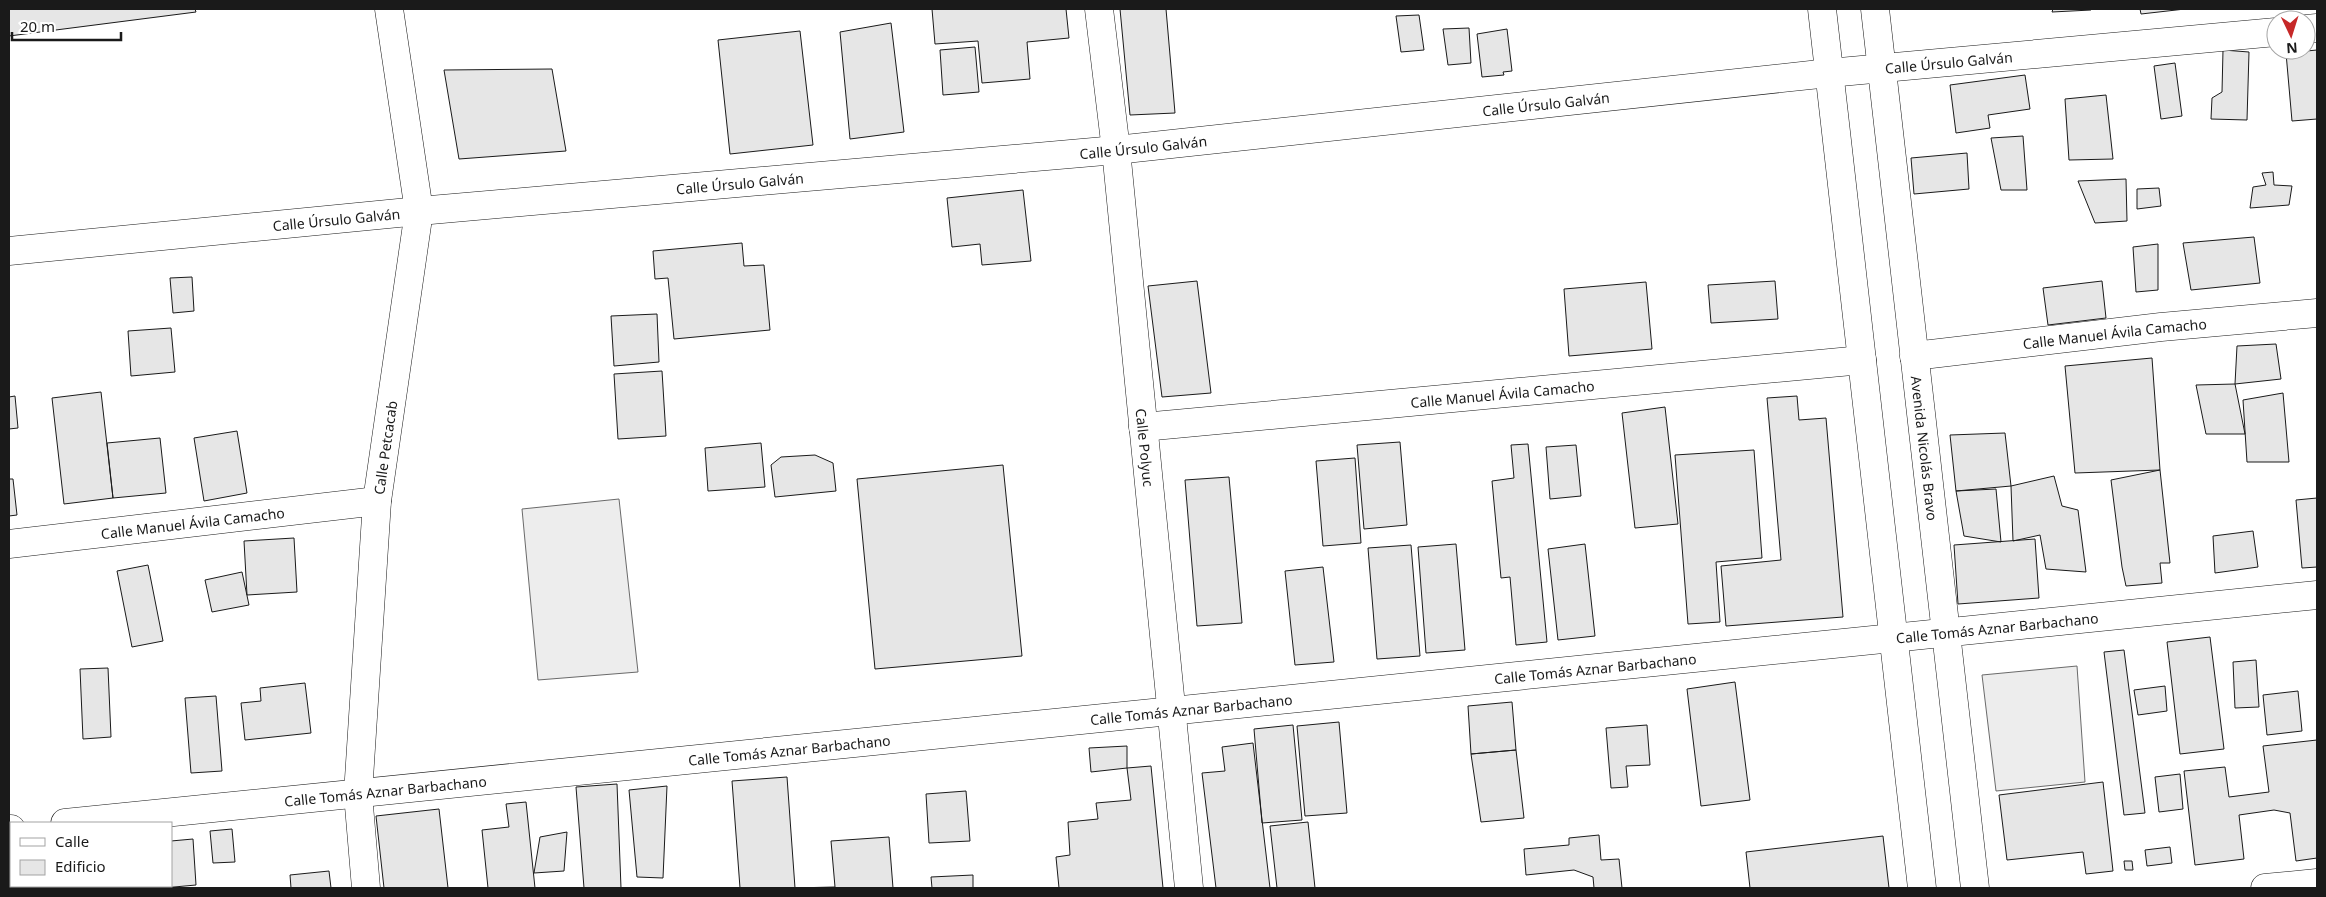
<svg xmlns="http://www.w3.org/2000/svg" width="2326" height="897" viewBox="0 0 2326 897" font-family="'Noto Sans',sans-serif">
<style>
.built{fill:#ededed;stroke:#6a6a6a}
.building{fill:#e6e6e6;stroke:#1a1a1a}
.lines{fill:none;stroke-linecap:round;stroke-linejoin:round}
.minor-casing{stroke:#1a1a1a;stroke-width:29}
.secondary-casing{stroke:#1a1a1a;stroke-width:29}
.minor{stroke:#fff;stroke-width:28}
.secondary{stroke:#fff;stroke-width:28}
.labels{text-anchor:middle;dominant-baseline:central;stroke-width:4;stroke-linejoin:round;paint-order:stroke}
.street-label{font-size:14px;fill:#1a1a1a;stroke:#fff}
</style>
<rect width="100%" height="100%" fill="#fff"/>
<path class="built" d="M619,499L638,672L538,680L522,509Z
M2077,666L2085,782L1996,791L1982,675Z"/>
<path class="building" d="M9,9H195L196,12L9,36Z
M932,9H1066L1069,38L1027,42L1030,79L982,83L978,41L935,44Z
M1120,9H1166L1175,113L1130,115Z
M2053,9H2091V10L2052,12Z
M2140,9H2185L2141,14Z
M1419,15L1424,50L1401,52L1396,16Z
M891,23L904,132L850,139L840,32Z
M1469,28L1471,63L1448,65L1443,29Z
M1507,29L1512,71L1503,72L1504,75L1482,77L1477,34Z
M800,31L813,145L730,154L718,40Z
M975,47L979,92L943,95L940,50Z
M2223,50L2249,52L2247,120L2211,119L2212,98L2222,92Z
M2317,50V119L2292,121L2286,53Z
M2175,63L2182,116L2161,119L2154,66Z
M552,69L566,151L459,159L444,70Z
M2025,75L2030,109L1988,115L1990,128L1956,133L1950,85Z
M2106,95L2113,159L2069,160L2065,99Z
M2023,136L2027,190H2001L1991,138Z
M1967,153L1969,189L1914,194L1911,158Z
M2273,172L2274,185L2292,186L2289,205L2250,208L2253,187L2266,185L2262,173Z
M2126,179L2127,221L2095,223L2078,181Z
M2159,188L2161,206L2137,209V189Z
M1023,190L1031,261L982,265L980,244L952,247L947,198Z
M2254,237L2260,283L2191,290L2183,243Z
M742,243L744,266L764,265L770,330L674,339L668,278L655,279L653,251Z
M2158,244V290L2136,292L2133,247Z
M192,277L194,311L173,313L170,278Z
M1197,281L1211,393L1162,397L1148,286Z
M1775,281L1778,319L1711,323L1708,285Z
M2102,281L2106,318L2048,325L2043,288Z
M1646,282L1652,349L1569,356L1564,289Z
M657,314L659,362L614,366L611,316Z
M171,328L175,372L131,376L128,331Z
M2276,344L2281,379L2235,384L2237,346Z
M2152,358L2160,470L2075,473L2065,366Z
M662,371L666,436L618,439L614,374Z
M2235,384L2245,434H2206L2196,385Z
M101,392L113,498L64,504L52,398Z
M2283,393L2289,462H2247L2243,400Z
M15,396L18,428L9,429V397Z
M1797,396L1799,420L1826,418L1843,617L1726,626L1721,566L1781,560L1767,398Z
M1665,407L1678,524L1635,528L1622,413Z
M237,431L247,493L204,501L194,438Z
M2005,433L2011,486L1956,491L1950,435Z
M160,438L166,493L113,498L107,443Z
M1400,442L1407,525L1364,529L1357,445Z
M761,443L765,487L708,491L705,448Z
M1528,444L1547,642L1516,645L1510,577L1501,578L1492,481L1514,478L1511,445Z
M1576,445L1581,496L1550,499L1546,447Z
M1754,450L1762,558L1716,562L1720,622L1688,624L1675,455Z
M815,455L833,463L836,491L775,497L771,465L781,457Z
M1355,458L1361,543L1323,546L1316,461Z
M1003,465L1022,656L875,669L857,479Z
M2160,470L2170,563H2160L2162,583L2126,586L2122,567L2111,480Z
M2054,476L2062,506L2078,510L2086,572L2046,569L2040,535L2013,541L2011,486Z
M1229,477L1242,623L1197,626L1185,480Z
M9,479H13L17,515L9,516Z
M1996,489L2001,542L1964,536L1956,491Z
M2317,498V567L2302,568L2296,500Z
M2253,531L2258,567L2215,573L2213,536Z
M294,538L297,592L247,595L244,541Z
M2035,539L2039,598L1958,604L1954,545Z
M1456,544L1465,650L1426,653L1418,547Z
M1585,544L1595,636L1558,640L1548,549Z
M1411,545L1420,656L1377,659L1368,548Z
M148,565L163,641L132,647L117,571Z
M1323,567L1334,662L1295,665L1285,571Z
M242,572L249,605L212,612L205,580Z
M2210,637L2224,749L2180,754L2167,642Z
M2124,650L2145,813L2124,815L2104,652Z
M2256,660L2259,707L2235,708L2233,662Z
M108,668L111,737L83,739L80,669Z
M1735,682L1750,800L1701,806L1687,689Z
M305,683L311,733L245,740L241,703L261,701L260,688Z
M2165,686L2167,711L2138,715L2134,690Z
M2298,691L2302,731L2267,735L2263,695Z
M216,696L222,771L191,773L185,698Z
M1512,702L1516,750L1471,754L1468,706Z
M1339,722L1347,813L1305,816L1297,726Z
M1293,725L1302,820L1262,823L1254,729Z
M1647,725L1650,765L1626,766L1628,787L1611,788L1606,728Z
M2317,740V858L2296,861L2290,813L2274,810L2239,815L2244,859L2195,865L2184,771L2225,767L2229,797L2269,792L2263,746Z
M1253,743L1270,888H1216L1202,773L1225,771L1222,747Z
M1127,746V768L1091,772L1089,748Z
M1516,750L1524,818L1481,822L1471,754Z
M1151,766L1163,888H1059L1056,857L1070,855L1068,822L1098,819L1096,803L1131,800L1127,768Z
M2180,774L2183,809L2159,812L2155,777Z
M787,777L795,888H740L732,781Z
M2103,782L2113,871L2086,874L2083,852L2007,860L1999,795Z
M617,784L621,888H584L576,787Z
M667,786L663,878L637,877L629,790Z
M966,791L970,841L929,843L926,794Z
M526,802L535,888H488L482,830L509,827L506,804Z
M439,809L448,888H384L376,816Z
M1308,822L1315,888H1277L1270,826Z
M232,829L235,862L213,863L210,831Z
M567,832L564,871L534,873L540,837Z
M1599,835L1601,860L1619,859L1622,888H1594L1593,877L1574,870L1526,875L1524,849L1569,845V838Z
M1883,836L1889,888H1750L1746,852Z
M889,837L893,888H793L835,887L831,841Z
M193,839L196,885L163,888V886H171V841Z
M2170,847L2172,863L2147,866L2145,850Z
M2124,861H2132L2133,870H2125Z
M329,871L331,888H291L290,875Z
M973,875V888H932L931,877Z
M18,886H54V888H18Z
M112,886H153V888H112Z"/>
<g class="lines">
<defs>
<g id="minor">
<path id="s1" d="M1099,9L1116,150L1189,888"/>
<path d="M2306,29L2317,28"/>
<path id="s2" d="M9,251L419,211L1116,150L1829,73L2276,32"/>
<path id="s3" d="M1914,356L2161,327L2317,313"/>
<path id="s4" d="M1143,427L1862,360"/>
<path id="s5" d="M9,544L377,501"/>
<path id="s6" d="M65,823L2317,595"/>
<path d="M9,829H11"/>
<path id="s7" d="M366,888L358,794L377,501L419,211L389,9"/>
<path d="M2265,888L2317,883"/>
</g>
<g id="secondary">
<path d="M1822,9L1922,888"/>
<path id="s8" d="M1875,9L1975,888"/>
</g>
</defs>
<use href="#minor" class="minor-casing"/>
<use href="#secondary" class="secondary-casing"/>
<use href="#minor" class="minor"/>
<use href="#secondary" class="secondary"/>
</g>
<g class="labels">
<g class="street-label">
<text stroke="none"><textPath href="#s2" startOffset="1949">Calle Úrsulo Galván</textPath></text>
<text stroke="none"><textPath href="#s2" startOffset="1544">Calle Úrsulo Galván</textPath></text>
<text stroke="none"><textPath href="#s2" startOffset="1139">Calle Úrsulo Galván</textPath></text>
<text stroke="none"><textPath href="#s2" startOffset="734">Calle Úrsulo Galván</textPath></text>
<text stroke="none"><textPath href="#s2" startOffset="329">Calle Úrsulo Galván</textPath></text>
<text stroke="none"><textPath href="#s3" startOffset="202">Calle Manuel Ávila Camacho</textPath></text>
<text stroke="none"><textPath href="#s4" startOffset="361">Calle Manuel Ávila Camacho</textPath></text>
<text stroke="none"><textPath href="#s7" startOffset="442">Calle Petcacab</textPath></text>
<text stroke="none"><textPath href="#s1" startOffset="441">Calle Polyuc</textPath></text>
<text stroke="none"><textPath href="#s8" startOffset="442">Avenida Nicolás Bravo</textPath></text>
<text stroke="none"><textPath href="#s5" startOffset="185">Calle Manuel Ávila Camacho</textPath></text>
<text stroke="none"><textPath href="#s6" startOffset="1942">Calle Tomás Aznar Barbachano</textPath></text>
<text stroke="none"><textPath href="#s6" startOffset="1538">Calle Tomás Aznar Barbachano</textPath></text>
<text stroke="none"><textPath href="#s6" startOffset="1132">Calle Tomás Aznar Barbachano</textPath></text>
<text stroke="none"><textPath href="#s6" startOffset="728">Calle Tomás Aznar Barbachano</textPath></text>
<text stroke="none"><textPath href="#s6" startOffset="322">Calle Tomás Aznar Barbachano</textPath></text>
</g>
</g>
<rect width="2326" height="897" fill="none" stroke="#1a1a1a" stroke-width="20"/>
<rect x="10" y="822" width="162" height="65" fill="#ffffff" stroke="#a3a3a3"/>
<rect x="20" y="838" width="25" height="8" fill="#ffffff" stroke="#a3a3a3"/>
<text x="55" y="847" font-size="15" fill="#1a1a1a">Calle</text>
<rect x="20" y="860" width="25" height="15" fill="#e6e6e6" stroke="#a3a3a3"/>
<text x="55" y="872" font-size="15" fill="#1a1a1a">Edificio</text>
<g transform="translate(2291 35) rotate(176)"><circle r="24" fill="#ffffff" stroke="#a3a3a3"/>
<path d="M0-4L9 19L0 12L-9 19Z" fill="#c62828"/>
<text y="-8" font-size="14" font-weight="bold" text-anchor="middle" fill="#1a1a1a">N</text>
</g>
<path d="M12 32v8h109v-8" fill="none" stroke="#1a1a1a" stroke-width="2.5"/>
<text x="20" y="32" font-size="15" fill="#1a1a1a" stroke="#ffffff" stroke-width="4" paint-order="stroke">20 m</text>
</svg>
